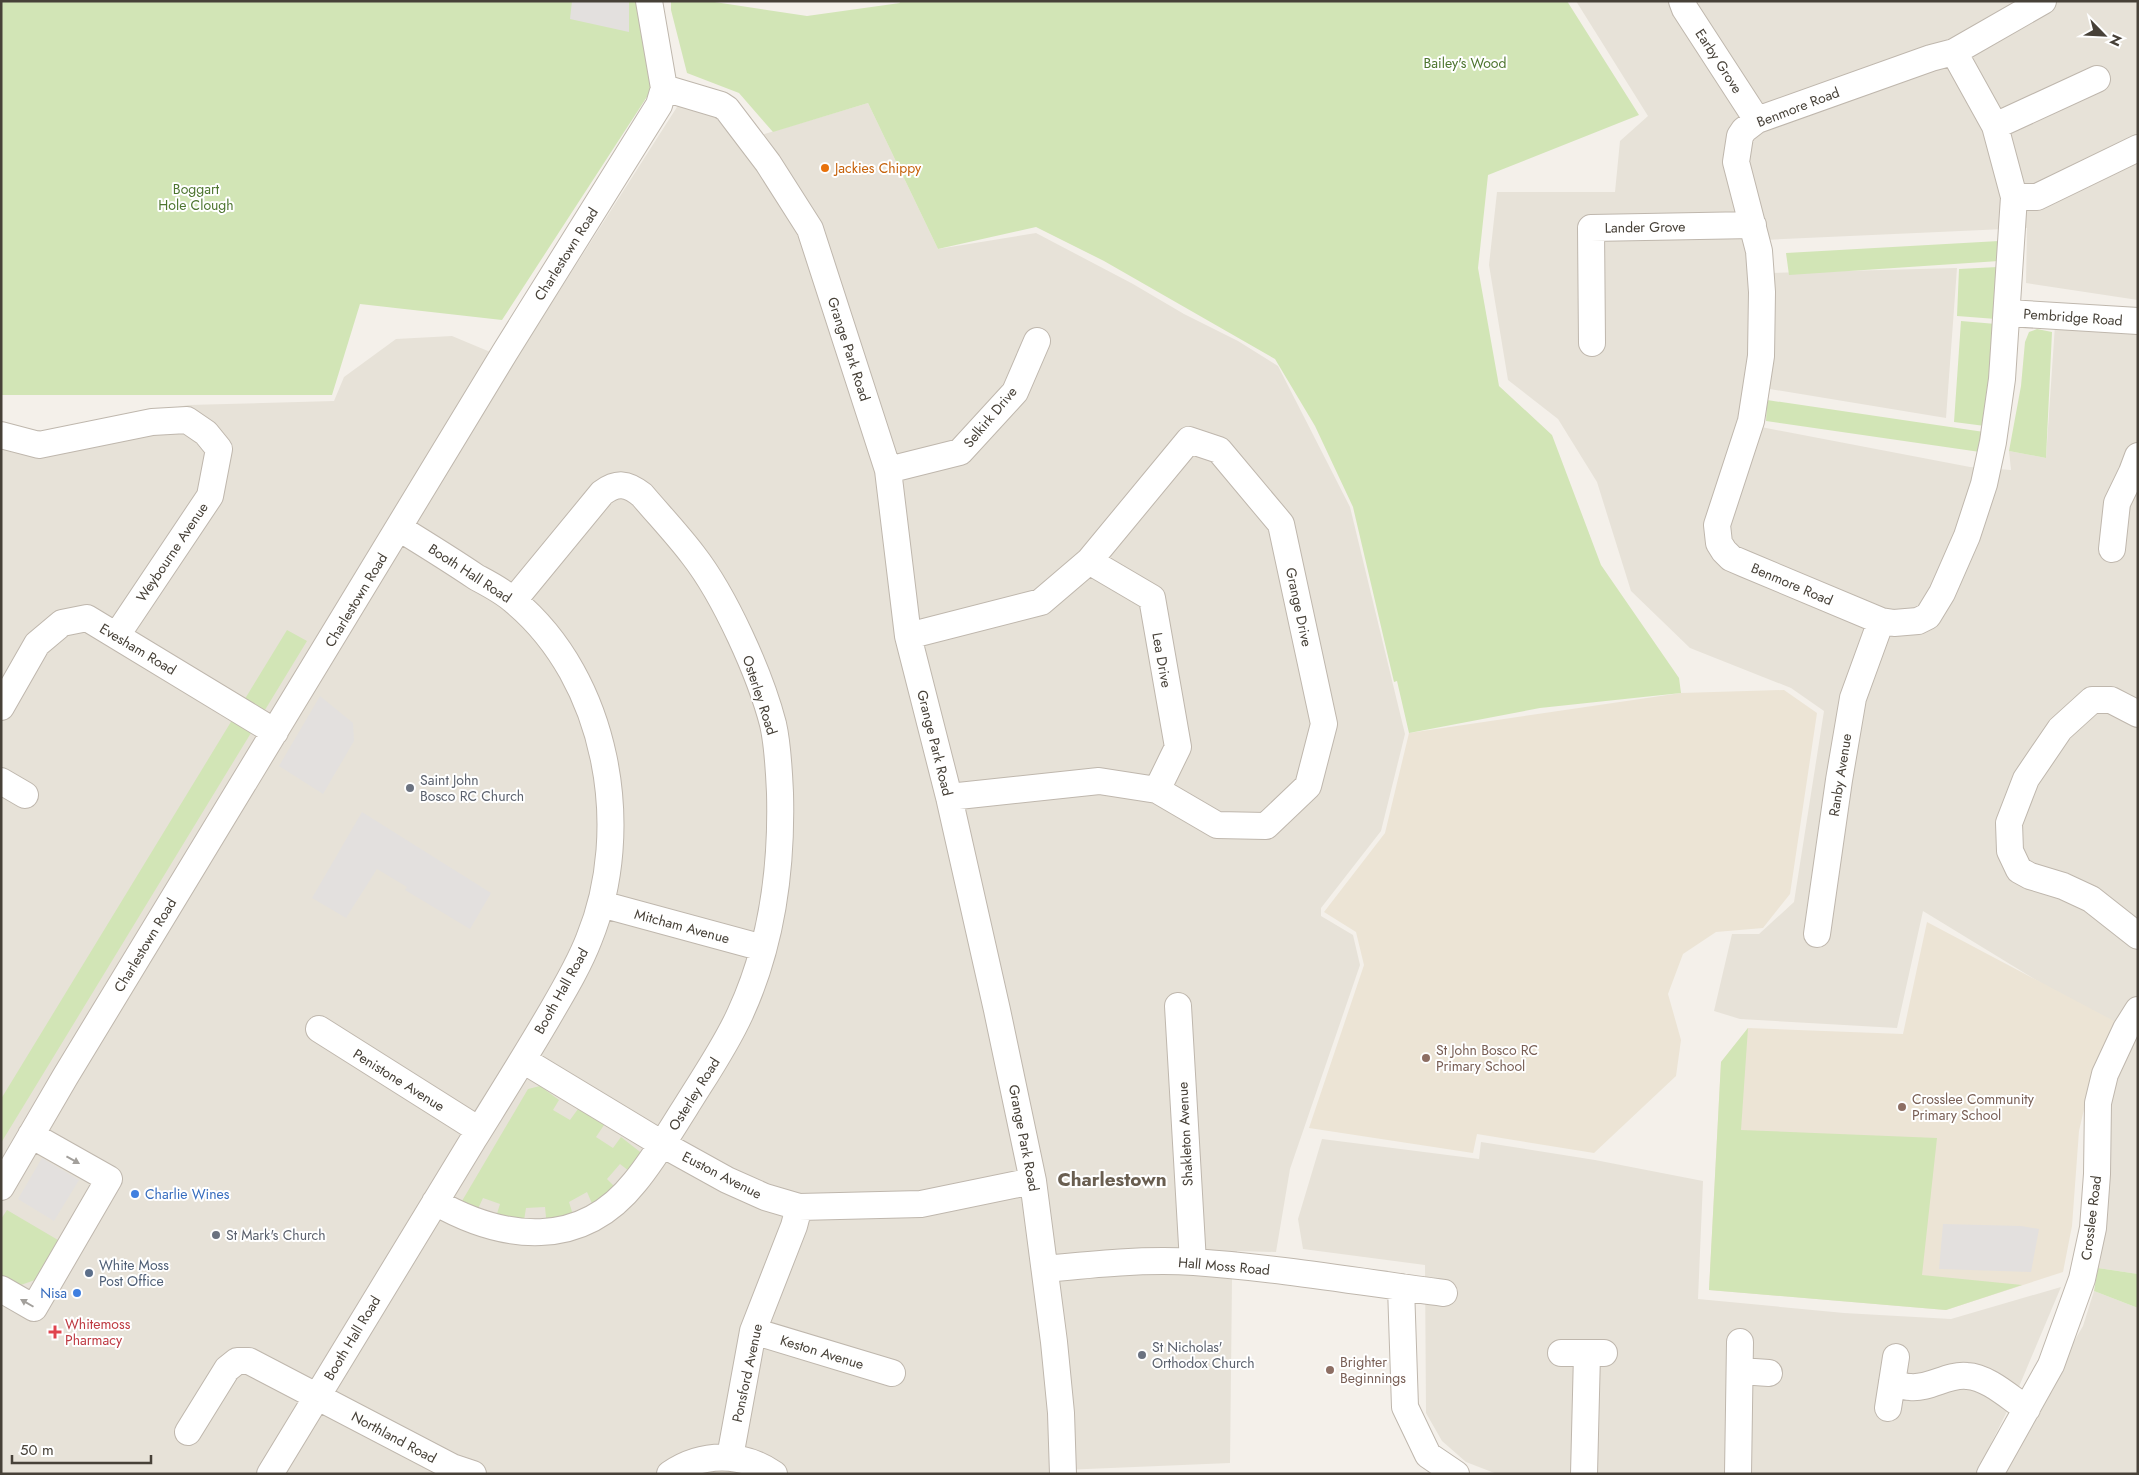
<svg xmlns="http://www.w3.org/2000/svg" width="2139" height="1475" viewBox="0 0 2139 1475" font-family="Jost,sans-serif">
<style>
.residential{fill:#e7e2d8}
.education{fill:#ece4d5}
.green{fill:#d2e5b6}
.parking{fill:#e3e0de}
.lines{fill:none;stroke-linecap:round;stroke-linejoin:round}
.minor-casing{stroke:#bfb7ad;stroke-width:28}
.minor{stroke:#fff;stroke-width:26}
.oneway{fill:#a3a09c}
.food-dot{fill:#e8710a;stroke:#fff;stroke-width:2}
.worship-dot{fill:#6b7280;stroke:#fff;stroke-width:2}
.education-dot{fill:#8d6e63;stroke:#fff;stroke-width:2}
.shop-dot{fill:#3f7fe0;stroke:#fff;stroke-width:2}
.service-dot{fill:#5c6f8a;stroke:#fff;stroke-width:2}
.health-dot{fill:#e0444e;stroke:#fff;stroke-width:2}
.labels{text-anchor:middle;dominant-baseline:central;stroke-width:4;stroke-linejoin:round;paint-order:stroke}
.street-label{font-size:14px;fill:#474138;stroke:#fff}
.park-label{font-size:14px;fill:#4d752f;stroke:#fff}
.food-label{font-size:14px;fill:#c56008;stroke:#fff;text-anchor:start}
.worship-label{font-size:14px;fill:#5b616d;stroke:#fff;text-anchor:start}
.education-label{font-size:14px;fill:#785e54;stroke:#fff;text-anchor:start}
.shop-label{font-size:14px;fill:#366cbe;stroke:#fff;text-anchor:start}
.service-label{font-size:14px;fill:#4e5e75;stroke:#fff;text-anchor:start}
.health-label{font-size:14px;fill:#be3a42;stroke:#fff;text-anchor:start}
.district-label{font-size:19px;font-weight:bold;fill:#695e50;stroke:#fff}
</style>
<rect width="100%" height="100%" fill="#f4f0ea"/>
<path class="residential" d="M1576,1H2138V300L2026,283L2027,228L1764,240L1771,273L1957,268L1946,418L1764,388L1761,427L1970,467L2011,470L2009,451L2046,458L2055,325L2138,330V1274L2098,1268L2110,1104L2131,1038L1923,911L1897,1028L1740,1019L1714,1011L1732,934H1759L1794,902L1824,711L1791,688L1690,648L1631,591L1597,482L1558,419L1508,380L1489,265L1497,192H1615L1620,141L1648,116Z
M684,96L712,113L733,138L758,136L868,103L938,249L1036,233L1133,284L1184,314L1238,341L1278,366L1350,507L1405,734L1381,831L1321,908V916L1353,935L1360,965L1290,1169L1276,1252L1237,1251L1232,1280L1230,1463L1063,1470L1058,1474H1V443L188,405L334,401L344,377L396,339L452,336L514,362Z
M1322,1139L1479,1159L1481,1142L1595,1160L1703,1181L1698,1299L1844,1313L1951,1319L2061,1287L2018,1389L1976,1474H1497L1466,1462L1442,1441L1426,1413L1425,1265L1303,1249L1298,1219Z
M2094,1291L2138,1308V1474H2000L2005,1459L2083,1326Z"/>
<path class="education" d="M1784,690L1817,713L1790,894L1763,928L1716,932L1683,954L1668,994L1681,1040L1676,1076L1594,1153L1477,1134L1473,1153L1309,1128L1364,965L1356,932L1324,912L1385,833L1409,733L1681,693Z
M1927,922L2114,1021L2090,1083L2079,1131L2072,1226L2063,1272L1946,1310L1709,1290L1721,1062L1748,1028L1903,1034Z"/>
<path class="green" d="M1,1H637L654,86L502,320L360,304L332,395H1Z
M671,1H708L807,16L900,3L899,1H1567L1639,115L1488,175L1478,268L1499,386L1552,435L1601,565L1679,678L1681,693L1540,708L1409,733L1397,681L1394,682L1353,507L1315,426L1275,359L1104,261L1036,227L938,249L868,103L773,132L739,93L687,73L671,10Z
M1999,241V261L1789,275L1786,253Z
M1998,267L1996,319L1957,316L1959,269Z
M1961,321L1996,324L1985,426L1954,422Z
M2037,329L2052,332L2046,458L2009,451L2021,386L2025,342L2029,332Z
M1767,400L1984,432L1980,452L1766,421Z
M287,630L307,641L1,1143V1099Z
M1748,1028L1741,1130L1937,1138L1922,1275L2022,1285L1946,1310L1709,1290L1721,1062Z
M540,1086L559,1100L553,1110L570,1120L578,1109L604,1125L596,1137L613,1148L621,1137L644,1155L634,1175L620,1164L607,1179L620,1192L594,1208L587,1192L569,1202L574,1218L547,1227L545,1207L526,1208L523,1227L495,1220L500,1204L483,1198L476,1213L462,1201L528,1089Z
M7,1210L58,1240L35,1280L18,1286L1,1276V1219Z
M2098,1268L2138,1274V1308L2094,1291Z"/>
<path class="parking" d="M572,1H629V32L570,19Z
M320,696L353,723L354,741L323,794L279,766Z
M362,812L491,893L470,929L405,890L407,887L377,869L346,918L312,898Z
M42,1158L79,1180L54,1221L18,1199Z
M1943,1224L2021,1226L2039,1229L2031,1272L1939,1269Z"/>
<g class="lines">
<defs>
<path id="minor" d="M1682,1L1685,9L1757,120
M1954,52L1995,126L2014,197L2002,379L1993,442L1984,484L1967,536L1942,593L1928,616L1918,621L1894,623L1881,621L1745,564L1731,558L1724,551L1719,543L1717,525L1751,421L1761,356L1762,292L1759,251L1736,162L1740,136L1744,130L1757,120L1931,58L1954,52L2043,1
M664,88L721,105L727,109L768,163L810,229L888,470L908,636L949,797L997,1010L1033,1181L1054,1342L1061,1413L1063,1474
M1995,126L2097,79
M2014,197H2037L2138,148
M2008,313L2138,321
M1592,343L1591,228L1753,225
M1,435L39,445L152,422L187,420L206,433L219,449L210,496L117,635
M888,470L960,452L1015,392L1037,341
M2112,549L2117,503L2132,472L2138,456
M1089,561L1152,598L1178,747L1157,790
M908,636L1041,602L1089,561L1189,440L1219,450L1281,524L1324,724L1308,786L1266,826L1217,825L1157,790L1099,781L949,797
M1,707L37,644L62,623L87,618L275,732
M2138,714L2111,700H2092L2060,729L2026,779L2009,823L2010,851L2019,870L2030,876L2063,886L2091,899L2138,936
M1,781L25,795
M601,904L763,948
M1817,934L1839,780L1853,698L1881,621
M1178,1006L1193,1262
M319,1029L479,1130
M523,1060L662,1144L727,1180L765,1197L799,1207L921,1204L1033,1181
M1,1187L65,1077L505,352L659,105L664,88L649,1
M435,1202C504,1241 581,1250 635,1182C654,1159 669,1133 685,1108C704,1077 725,1047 740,1014C772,945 782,868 780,793C779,771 778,746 773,724C760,674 725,596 693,555C677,534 659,515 642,495C627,483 617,482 602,493L514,600
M1046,1269C1095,1264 1145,1259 1194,1262C1278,1268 1361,1282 1444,1293
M1401,1287L1405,1407L1428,1455L1456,1474
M1,1289L34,1308L109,1179L31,1135
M753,1331L892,1373
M1561,1353H1604
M1740,1371L1769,1373
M1892,1382C1898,1384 1904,1387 1910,1387C1930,1389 1947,1374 1967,1376C1988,1377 2010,1398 2027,1409
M1888,1408L1896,1357
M188,1432L227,1369L237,1361H249L452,1467L473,1474
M730,1457L753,1331L794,1226L799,1207
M270,1474C337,1362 405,1251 473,1140C499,1098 525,1057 550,1014C564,990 579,965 589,939C634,829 608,679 514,601C503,591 489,584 476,577C451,560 425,544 399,528
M670,1474C702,1452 742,1452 774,1474
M1584,1474L1587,1354
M1738,1474L1740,1342
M1990,1474L2051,1365L2082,1279L2093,1228L2097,1174L2098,1103L2105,1074L2126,1029L2138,1010"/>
</defs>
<use href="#minor" class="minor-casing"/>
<use href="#minor" class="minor"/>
</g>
<defs><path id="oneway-solid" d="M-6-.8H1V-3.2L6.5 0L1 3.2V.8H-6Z" transform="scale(1.25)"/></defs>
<g class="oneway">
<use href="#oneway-solid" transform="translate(73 1160) rotate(29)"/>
<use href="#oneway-solid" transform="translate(27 1303) rotate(-150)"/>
</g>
<circle class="food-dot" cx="825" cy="168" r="5"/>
<g class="worship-dot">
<circle cx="410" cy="788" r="5"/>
<circle cx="216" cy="1235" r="5"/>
<circle cx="1142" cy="1355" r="5"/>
</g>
<g class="education-dot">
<circle cx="1426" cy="1058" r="5"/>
<circle cx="1902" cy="1107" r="5"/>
<circle cx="1330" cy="1370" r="5"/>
</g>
<g class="shop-dot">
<circle cx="135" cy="1194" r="5"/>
<circle cx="77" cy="1293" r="5"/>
</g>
<circle class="service-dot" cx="89" cy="1273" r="5"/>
<path class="health-dot" d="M52.5 1324.5h5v5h5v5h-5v5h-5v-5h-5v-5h5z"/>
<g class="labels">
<g class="street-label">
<text transform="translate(1719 61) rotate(57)">Earby Grove</text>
<text transform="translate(1798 107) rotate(-21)">Benmore Road</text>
<text transform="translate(1645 227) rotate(-1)">Lander Grove</text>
<text transform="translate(566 254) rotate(-58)">Charlestown Road</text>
<text transform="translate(2073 317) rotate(4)">Pembridge Road</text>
<text transform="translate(849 349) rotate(72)">Grange Park Road</text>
<text transform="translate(990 417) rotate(-50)">Selkirk Drive</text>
<text transform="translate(172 552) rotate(-56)">Weybourne Avenue</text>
<text transform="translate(470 573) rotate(33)">Booth Hall Road</text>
<text transform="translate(1792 584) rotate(23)">Benmore Road</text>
<text transform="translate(356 600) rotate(-59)">Charlestown Road</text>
<text transform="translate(1299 607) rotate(78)">Grange Drive</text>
<text transform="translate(138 649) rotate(31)">Evesham Road</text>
<text transform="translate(1162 660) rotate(80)">Lea Drive</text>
<text transform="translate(760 695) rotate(72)">Osterley Road</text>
<text transform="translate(935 743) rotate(76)">Grange Park Road</text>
<text transform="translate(1840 775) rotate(-81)">Ranby Avenue</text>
<text transform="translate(682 926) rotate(15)">Mitcham Avenue</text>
<text transform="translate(145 945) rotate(-59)">Charlestown Road</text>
<text transform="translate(561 991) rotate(-61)">Booth Hall Road</text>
<text transform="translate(399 1080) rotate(32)">Penistone Avenue</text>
<text transform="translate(694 1094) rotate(-58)">Osterley Road</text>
<text transform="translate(1185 1134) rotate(-93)">Shakleton Avenue</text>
<text transform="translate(1024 1138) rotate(79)">Grange Park Road</text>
<text transform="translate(722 1175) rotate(27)">Euston Avenue</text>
<text transform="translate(2091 1218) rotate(-83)">Crosslee Road</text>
<text transform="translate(1224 1266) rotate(5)">Hall Moss Road</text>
<text transform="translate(352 1338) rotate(-59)">Booth Hall Road</text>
<text transform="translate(822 1352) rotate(17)">Keston Avenue</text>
<text transform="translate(747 1373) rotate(-78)">Ponsford Avenue</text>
<text transform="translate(394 1437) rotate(28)">Northland Road</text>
</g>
<g class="park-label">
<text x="1465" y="63">Bailey's Wood</text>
<text x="196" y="189">Boggart<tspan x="196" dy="16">Hole Clough</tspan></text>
</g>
<g class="food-label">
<text x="835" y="168">Jackies Chippy</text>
</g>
<g class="worship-label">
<text x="420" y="780">Saint John<tspan x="420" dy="16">Bosco RC Church</tspan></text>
<text x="226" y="1235">St Mark's Church</text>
<text x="1152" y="1347">St Nicholas'<tspan x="1152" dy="16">Orthodox Church</tspan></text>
</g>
<g class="education-label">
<text x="1436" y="1050">St John Bosco RC<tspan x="1436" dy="16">Primary School</tspan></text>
<text x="1912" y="1099">Crosslee Community<tspan x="1912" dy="16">Primary School</tspan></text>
<text x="1340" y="1362">Brighter<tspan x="1340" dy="16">Beginnings</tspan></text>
</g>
<g class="shop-label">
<text x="145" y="1194">Charlie Wines</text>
<text x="67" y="1293" text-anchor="end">Nisa</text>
</g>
<g class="service-label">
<text x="99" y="1265">White Moss<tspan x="99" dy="16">Post Office</tspan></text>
</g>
<g class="health-label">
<text x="65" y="1324">Whitemoss<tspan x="65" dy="16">Pharmacy</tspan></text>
</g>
<g class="district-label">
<text x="1112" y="1179">Charlestown</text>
</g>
</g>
<rect width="2139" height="1475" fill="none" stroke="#474138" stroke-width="5"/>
<g transform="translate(2104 35) rotate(114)" stroke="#ffffff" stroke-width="4" paint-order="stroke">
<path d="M0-4L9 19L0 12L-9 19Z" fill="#474138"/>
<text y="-8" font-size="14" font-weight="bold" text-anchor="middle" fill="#474138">N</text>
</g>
<path d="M12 1455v8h139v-8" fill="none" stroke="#474138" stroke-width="2.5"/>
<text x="20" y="1455" font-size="15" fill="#474138" stroke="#ffffff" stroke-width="4" paint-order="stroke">50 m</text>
</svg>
